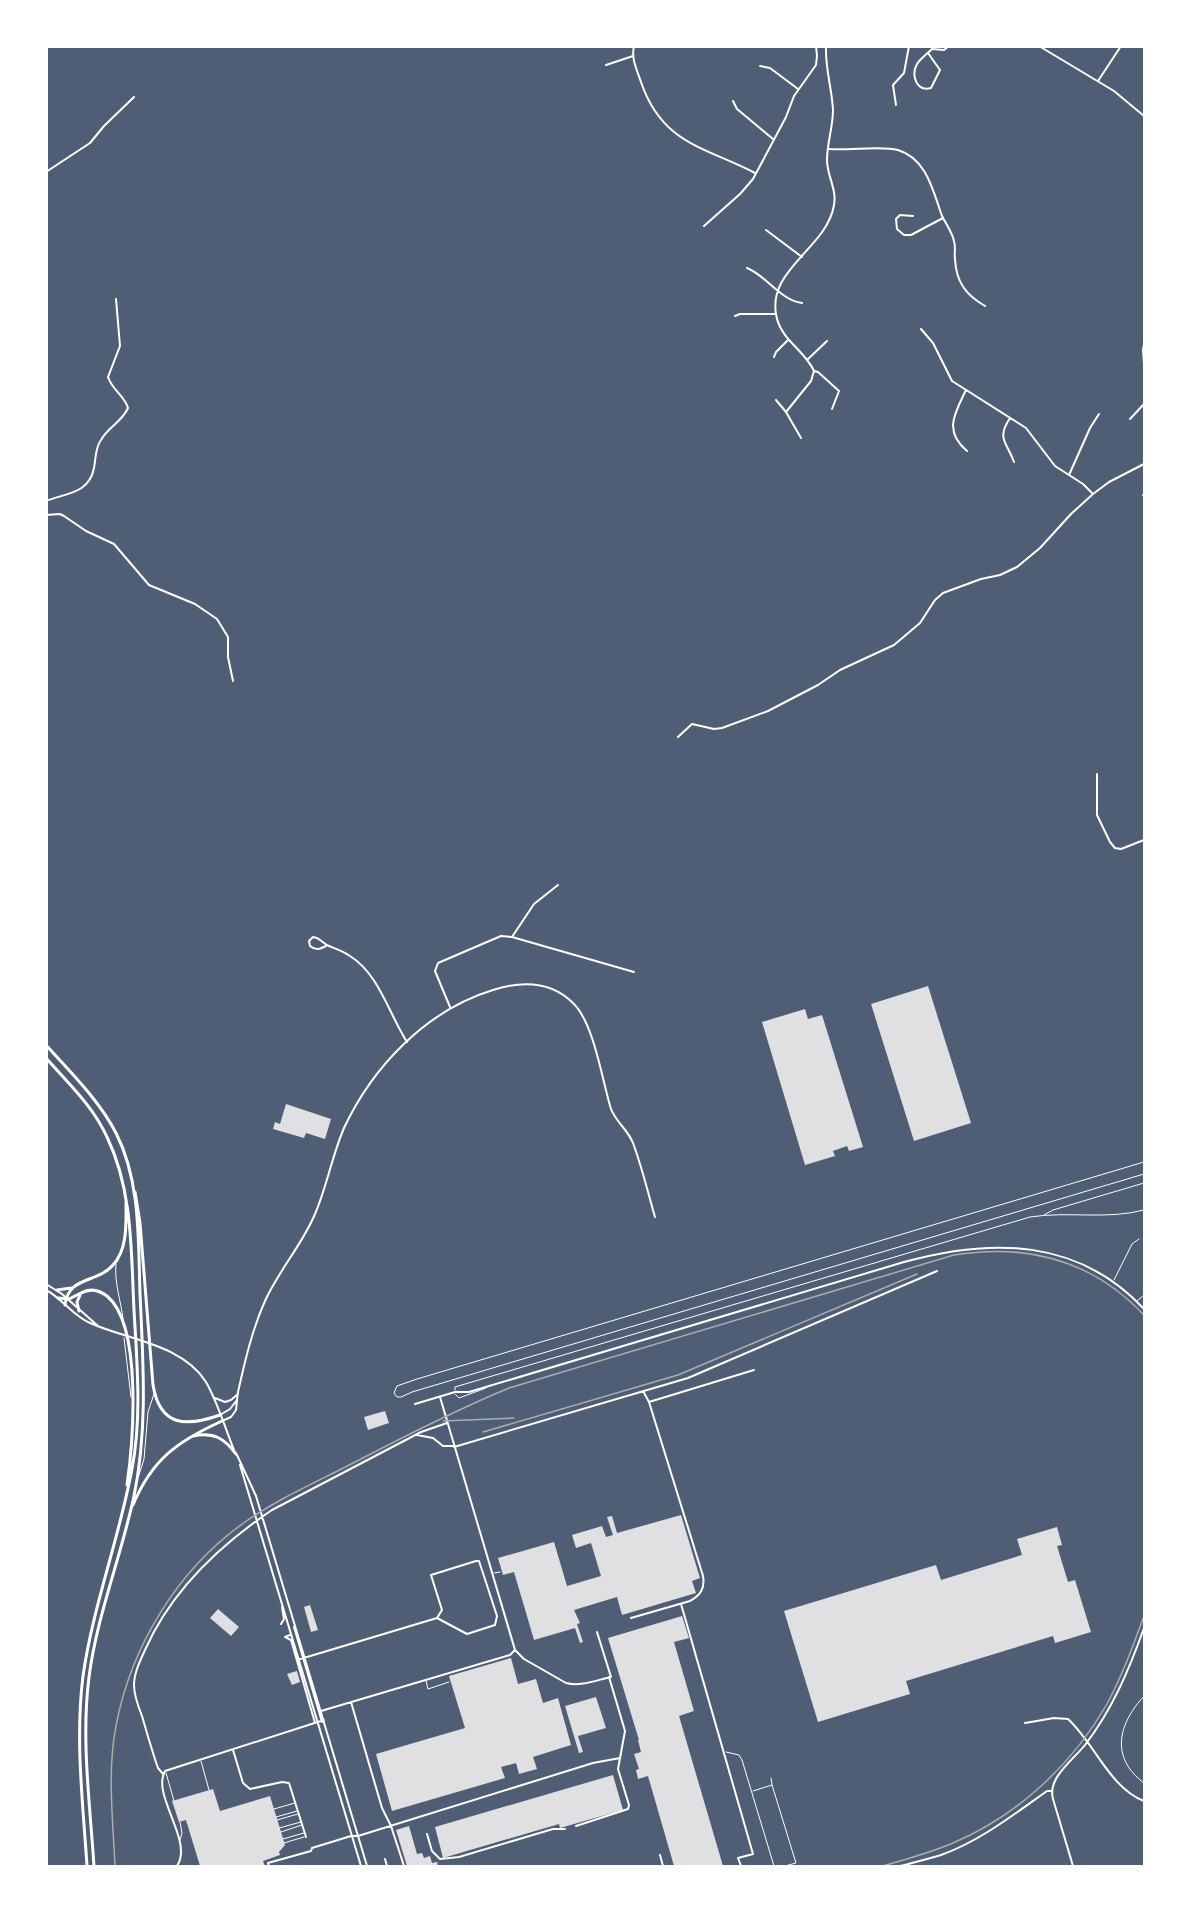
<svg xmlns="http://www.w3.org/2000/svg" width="1191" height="1913" viewBox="0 0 1191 1913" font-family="Merriweather,serif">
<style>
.water{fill:#4f5d75}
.building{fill:#e0e0e3}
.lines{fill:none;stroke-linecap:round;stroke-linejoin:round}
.service{stroke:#fff;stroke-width:1}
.minor{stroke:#fff;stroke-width:2}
.tertiary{stroke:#fff;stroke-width:2}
.primary{stroke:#fff;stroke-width:3}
.rail{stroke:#abadb3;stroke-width:1.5}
</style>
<rect width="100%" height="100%" fill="#2d3142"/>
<path class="water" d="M47,47H1144V1866H47Z"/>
<path class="building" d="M928,986L971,1123L914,1141L871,1004Z
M805,1009L808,1019L822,1015L863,1147L849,1151L847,1146L833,1151L835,1156L805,1165L762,1022Z
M286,1104L331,1119L325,1139L306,1133L304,1138L273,1129L275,1122L280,1124Z
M385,1411L389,1423L368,1430L364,1417Z
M681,1515L700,1578L692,1581L696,1593L622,1615L617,1597L574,1610L580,1623L577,1624L583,1642L580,1643L575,1628L534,1640L514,1572L503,1575L498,1558L554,1542L567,1586L601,1576L591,1543L576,1548L572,1535L602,1526L606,1537L613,1535L607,1517L612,1516L617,1533Z
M1057,1527L1062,1545L1057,1546L1068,1582L1075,1580L1091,1632L1055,1643L1053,1636L906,1681L910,1694L818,1722L784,1611L936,1565L941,1580L1022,1555L1017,1539Z
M310,1605L318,1630L311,1632L304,1607Z
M218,1609L239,1627L231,1636L210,1618Z
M682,1616L689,1638L674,1642L694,1711L679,1716L723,1866H674L648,1776L638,1779L636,1770L639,1769L634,1754L641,1752L638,1740H639L608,1638Z
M511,1658L518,1684L536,1679L543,1703L558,1698L571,1745L533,1757L537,1769L519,1774L516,1763L501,1767L505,1778L392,1811L376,1754L465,1728L449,1676Z
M297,1671L300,1682L292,1685L287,1674Z
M596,1697L606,1728L578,1736L583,1752L579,1753L565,1706Z
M613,1775L623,1810L560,1828L559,1824L443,1858L435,1827Z
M213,1789L220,1811L270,1796L285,1845L279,1852L280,1855L263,1861L265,1866H200L186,1820L179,1822L172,1801Z
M409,1826L417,1854L422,1853L424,1858L430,1856L432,1863L437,1862L438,1866H407L396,1830Z"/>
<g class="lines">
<path class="service" d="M1144,1162L417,1379L397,1386L394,1393L397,1397H401L412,1392L1144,1174
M1044,1215L1053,1210L1144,1183
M116,1264C114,1282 121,1301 123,1319
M1114,1280L1132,1244L1139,1239
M1137,1301L1144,1295
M124,1338L131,1397
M455,1390V1387L1030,1217C1068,1211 1107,1220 1144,1210
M455,1394L459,1398L486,1388
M139,1475L144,1459L148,1412L154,1394
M494,1573L500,1572
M426,1681L428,1689L449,1682
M1144,1696C1119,1723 1109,1757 1144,1783
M726,1752L739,1755L742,1760L774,1866
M201,1761L209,1790
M166,1773L174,1801
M771,1778L772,1785
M753,1791L772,1785L796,1863L785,1866
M274,1809L295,1803
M276,1817L297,1811
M277,1820L298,1814
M180,1822L182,1833L180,1840
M279,1828L301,1822
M281,1832L302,1825
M283,1839L304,1833
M284,1843L304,1837"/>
<path class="minor" d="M634,46C631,59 637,70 641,82C662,144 705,147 755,173
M928,53L940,70L931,88C916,92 911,75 917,64C921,58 927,54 932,49L944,50L949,46
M606,65L633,56
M760,66L770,68L798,89
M1098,81L1121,46
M733,101L737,109L773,139
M896,105L893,85L904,73L909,46
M829,149C849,151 880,145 898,150C927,159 933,191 942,216C946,224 952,232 954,241C956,247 954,253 955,259C956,282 966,295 985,306
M46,172L90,143L104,126L134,97
M913,216L900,215L896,219L897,229L904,235H911L943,218
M704,226L740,194L753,179L786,117L794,96L816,65L817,56L816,46
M766,230L802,257
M747,268C767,276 780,300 802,303
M735,316L740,314H776
M921,329L933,343L952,381L1026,428L1055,466L1083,484L1092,493
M1144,344L1143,350L1144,363
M774,357L776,352L788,340
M807,360L827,341
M814,371L818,372L839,391L832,409
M966,390C955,413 943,431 967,451
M776,400L786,412L801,438
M786,412L811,381L814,371C805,351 783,341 777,319C764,270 827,249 834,205C837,189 827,176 827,160C827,143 833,127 833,110C832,89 825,68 826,46
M1010,418C996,439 1007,442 1014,462
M1130,419L1144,404
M1069,475L1090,428L1099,414
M1143,495H1144
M46,501C66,493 89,494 94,468C96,458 95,448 101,440C108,427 122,422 128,408C125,396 112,390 108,377L120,346L116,299
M46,515L60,514L64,516L86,531L114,544L149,585L195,604L217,619L228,637V657L233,681
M678,737L692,724L714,729L722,728L768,711L818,685L840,670L894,645L920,623L935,600L943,593L981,579L1000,575L1017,567L1040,548L1071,514L1093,494L1109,482L1144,464
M1097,774V815L1110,842L1115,848L1121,849L1144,840
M512,937L534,904L558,885
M326,946C320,949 316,951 310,946L309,941L313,937C321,938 323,944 329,946C336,949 343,951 350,956C379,974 389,1014 407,1042
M450,1007L435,971L438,963L501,936L512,937L634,972
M46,1284L62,1294L98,1326
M46,1290C63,1299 73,1316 90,1323C128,1340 182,1344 206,1382C218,1403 225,1428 234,1450
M643,1391L649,1402L754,1370
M440,1397L515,1650L524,1659L566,1683C580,1687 597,1680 611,1677L597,1632
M215,1398L225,1402L231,1400L238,1394
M415,1404L455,1392H469L904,1262C991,1238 1078,1238 1144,1309
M220,1415L230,1409L237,1400
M222,1421L231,1417L236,1410C237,1403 237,1398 238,1392C245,1361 252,1330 265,1301C279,1270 302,1245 315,1214C327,1186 332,1156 344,1128C373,1066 427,1010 493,990C521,981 551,981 573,1003C594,1023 602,1080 611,1109C616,1122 628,1130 633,1143C642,1167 648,1193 655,1217
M417,1435L433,1438L443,1446H453
M454,1447L688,1378L937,1271
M237,1455L256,1496L367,1866
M240,1465L361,1866
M681,1604L753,1854L738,1858L741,1866
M631,1618L690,1601C701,1595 705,1588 703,1576L649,1402
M281,1624L284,1619L282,1607
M294,1627L322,1722
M290,1635L285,1637L291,1640
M291,1640L315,1723
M297,1660L437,1618L442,1610L431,1575L476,1561H479L497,1616L495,1625L467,1634L437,1618
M351,1702L382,1808L391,1826L404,1866
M321,1711L510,1655L515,1650
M1025,1723L1054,1718L1068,1719C1095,1744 1110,1788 1144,1801
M233,1750L243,1783L250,1789L282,1782L289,1783L306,1837
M163,1774L158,1768C152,1751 147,1733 142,1716C138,1706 134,1695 134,1685C134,1673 140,1661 145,1650C171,1591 220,1545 272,1510L421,1432L447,1423
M576,1826L628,1809L629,1805L618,1769L625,1731L609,1677
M427,1834L432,1851L440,1859L459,1857L553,1829H565
M660,1855L663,1866
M385,1859L387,1866
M177,1866C194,1841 151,1795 165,1771L324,1720
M269,1866L268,1863L311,1851L312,1848L351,1836H358L593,1763L620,1758
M900,1866C913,1863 927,1859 941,1855C980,1841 1013,1815 1047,1791H1051
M1073,1866L1053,1799C1047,1778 1073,1760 1085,1745C1112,1710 1129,1670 1144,1628"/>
<path class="tertiary" d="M1039,46L1114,91L1144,116"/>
<path class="primary" d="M46,1045C71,1073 99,1100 116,1133C141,1182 138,1241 140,1293C143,1361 148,1429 134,1496C121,1557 97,1615 89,1677C81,1739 90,1804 94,1866
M46,1058C68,1083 93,1106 107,1137C133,1191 131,1251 134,1310C137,1363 142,1417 132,1469C119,1539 93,1606 83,1676C75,1739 83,1804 87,1866
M135,1192L140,1223L153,1385C160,1427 186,1427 220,1415
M57,1290L71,1288
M58,1298L69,1299L81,1293
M65,1305C68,1276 98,1283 113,1265C128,1249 126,1222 126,1202
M79,1311L77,1302L81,1293C90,1288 99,1290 107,1296C143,1326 133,1443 127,1485
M193,1436C214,1432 224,1438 236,1454
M133,1505C152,1459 178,1441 222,1421"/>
<path class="rail" d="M443,1421L514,1418
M483,1432L678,1375L917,1274
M115,1866C113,1820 107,1772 116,1726C131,1646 178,1569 245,1522C279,1498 319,1481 357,1461C407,1435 456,1410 509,1388L954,1255C1028,1243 1092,1260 1144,1315
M883,1866C906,1859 930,1853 953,1843C1017,1816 1072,1765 1107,1704C1122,1676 1133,1646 1144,1616"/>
</g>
<rect width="1191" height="1913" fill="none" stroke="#ffffff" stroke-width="96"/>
</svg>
